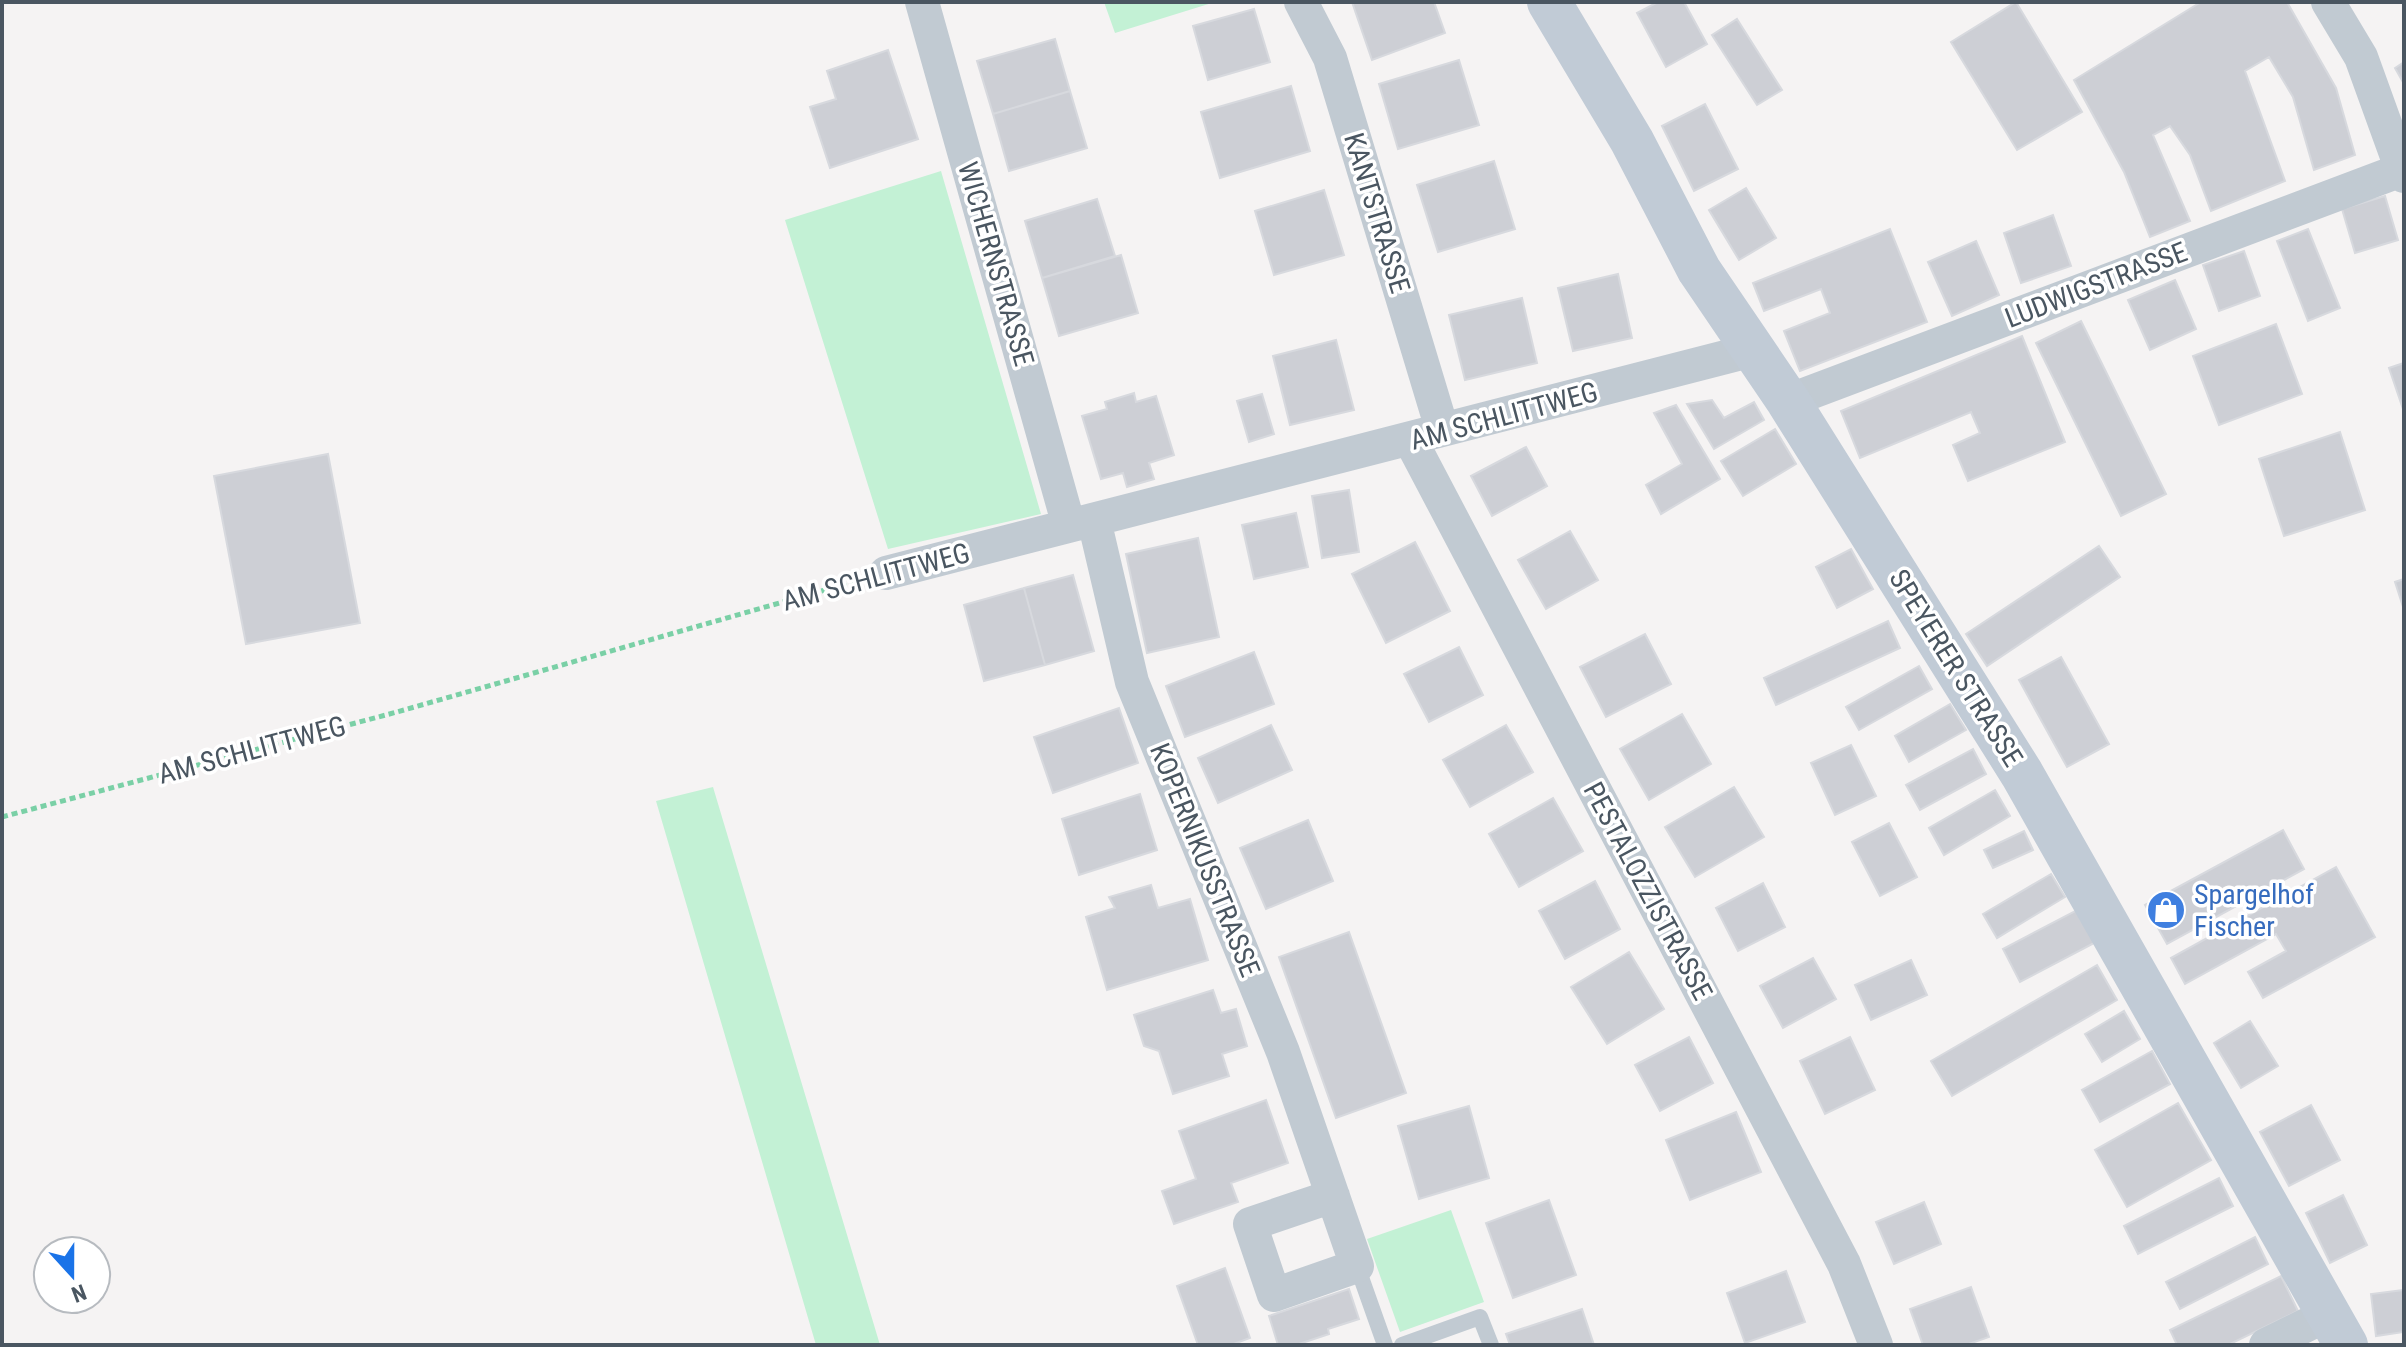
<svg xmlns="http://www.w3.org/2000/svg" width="2406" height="1347" viewBox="0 0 2406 1347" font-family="'Roboto Condensed',sans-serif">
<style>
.green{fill:#c3f1d5}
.building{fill:#cdcfd5;stroke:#d7d9de;stroke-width:2}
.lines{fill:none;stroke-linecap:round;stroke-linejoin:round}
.path{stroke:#7ad0a6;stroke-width:5;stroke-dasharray:6 4;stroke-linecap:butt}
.lane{stroke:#c1cad2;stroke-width:16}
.street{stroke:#c1cad2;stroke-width:34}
.secondary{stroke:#c1cbd6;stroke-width:44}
.labels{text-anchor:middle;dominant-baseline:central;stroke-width:7;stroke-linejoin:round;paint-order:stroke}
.street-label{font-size:28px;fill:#4a5661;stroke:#fff}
.shop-label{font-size:28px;fill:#366cbe;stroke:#fff;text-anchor:start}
</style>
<rect width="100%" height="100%" fill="#f5f3f3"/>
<path class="green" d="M1104,2H1215L1115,33Z
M941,171L1041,514L888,549L785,220Z
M713,787L880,1345H816L656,801Z
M1451,1210L1484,1302L1400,1332L1367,1239Z"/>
<path class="building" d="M1352,2H1434L1445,33L1372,60Z
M1658,2H1684L1707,44L1666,67L1637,13Z
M2016,2L2082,112L2017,150L1951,42Z
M2201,2H2287L2336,88L2355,155L2314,170L2293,97L2269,57L2245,71L2285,181L2211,211L2190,155L2170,126L2153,135L2190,221L2150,237L2124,172L2074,80Z
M1254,9L1270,62L1208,80L1193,26Z
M1737,19L1782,90L1757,105L1712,35Z
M1055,39L1070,91L993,114L977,61Z
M888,50L918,139L830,168L810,107L836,99L827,71Z
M1459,60L1479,125L1398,149L1379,84Z
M2404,62V84L2395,68Z
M1291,86L1310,151L1220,178L1201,112Z
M1070,91L1087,148L1009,171L993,114Z
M1705,104L1738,169L1694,191L1662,126Z
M1494,161L1515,229L1438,252L1417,185Z
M1746,188L1776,238L1739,260L1709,210Z
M1324,190L1344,255L1274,275L1255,211Z
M2385,196L2398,240L2355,253L2342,209Z
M1097,199L1115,256L1042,278L1025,221Z
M2053,215L2071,266L2021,283L2004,233Z
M1890,229L1927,322L1800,371L1784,331L1830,313L1821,289L1764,311L1753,283Z
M2308,229L2340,308L2308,321L2277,241Z
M1976,241L1999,295L1952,316L1928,262Z
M2244,251L2260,296L2219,311L2203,265Z
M1121,255L1138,313L1059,336L1042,278Z
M1618,274L1632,338L1573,351L1558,288Z
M2175,280L2196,329L2150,350L2128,300Z
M1522,298L1537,363L1465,380L1449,315Z
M2081,321L2166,494L2121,516L2036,343Z
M2276,324L2302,394L2219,425L2193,356Z
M2022,336L2065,442L1968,481L1953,445L1980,433L1971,412L1860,458L1841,411Z
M1336,340L1354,410L1290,425L1273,356Z
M2404,363V409H2403L2389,368Z
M1134,393L1136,402L1156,396L1174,455L1149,463L1154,479L1127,487L1123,473L1101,479L1082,416L1107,409L1105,402Z
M1262,394L1274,434L1249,442L1237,401Z
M1712,400L1724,418L1754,402L1764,420L1714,449L1687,404Z
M1676,405L1720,479L1661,514L1646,485L1682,464L1654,413Z
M1775,429L1796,464L1743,496L1721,461Z
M2340,432L2365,510L2284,536L2259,459Z
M1526,447L1547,486L1492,516L1471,476Z
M328,454L360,623L246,644L214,476Z
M1349,490L1359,552L1322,558L1312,496Z
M1296,513L1308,567L1254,579L1242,525Z
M1570,531L1598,580L1546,609L1518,560Z
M1198,538L1219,637L1147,653L1126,554Z
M1415,542L1450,611L1386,643L1352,574Z
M2099,546L2120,577L1987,666L1966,634Z
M1851,549L1873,589L1837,608L1816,567Z
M1073,575L1094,651L1045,665L1024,588Z
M2404,579V610L2395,582Z
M1024,588L1045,665L984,681L964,605Z
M1888,621L1900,648L1776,705L1764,678Z
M1645,634L1671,684L1606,717L1580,667Z
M1459,647L1483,695L1429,722L1404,674Z
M1254,652L1274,704L1185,737L1166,686Z
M2061,657L2109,744L2067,767L2019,680Z
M1919,666L1932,689L1859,730L1846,707Z
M1950,704L1966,730L1909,762L1895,736Z
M1119,708L1138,763L1053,793L1034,737Z
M1682,714L1711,764L1649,800L1620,749Z
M1271,725L1292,770L1218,803L1198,758Z
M1506,725L1533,772L1470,807L1443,760Z
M1851,745L1876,796L1835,815L1811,763Z
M1973,749L1986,774L1920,810L1906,785Z
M1734,787L1764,837L1695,877L1665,827Z
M1995,790L2010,816L1944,855L1929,828Z
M1140,794L1157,850L1079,875L1062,819Z
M1553,798L1583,851L1519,887L1489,834Z
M1308,820L1333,881L1266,909L1240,848Z
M1889,823L1917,877L1880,896L1852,842Z
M2283,830L2304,869L2167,944L2145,905Z
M2024,831L2033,850L1993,868L1984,850Z
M2336,867L2375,937L2263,998L2248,972L2286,951L2276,934L2185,984L2171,958Z
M2051,874L2065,897L1997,938L1983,914Z
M1595,881L1620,929L1565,959L1539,911Z
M1763,883L1785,927L1738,951L1716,908Z
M1151,885L1158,908L1190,899L1208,960L1107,990L1086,917L1115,908L1109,897Z
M2079,909L2096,942L2020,982L2003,949Z
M1349,932L1406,1093L1336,1118L1279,957Z
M1629,952L1664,1009L1607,1044L1571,987Z
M1813,958L1836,999L1783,1028L1760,986Z
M1911,960L1927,995L1871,1020L1855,985Z
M2097,965L2117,1000L1952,1096L1931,1061Z
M1213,990L1221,1013L1236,1009L1247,1046L1222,1054L1229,1076L1173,1094L1159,1051L1144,1046L1134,1015Z
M2124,1011L2140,1039L2102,1062L2085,1034Z
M2250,1021L2278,1066L2241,1088L2214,1043Z
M1689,1037L1713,1083L1660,1111L1635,1065Z
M1850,1037L1875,1090L1825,1114L1800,1061Z
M2152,1051L2170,1084L2100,1122L2082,1090Z
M1266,1100L1288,1163L1231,1183L1238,1202L1174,1224L1162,1191L1196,1179L1179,1131Z
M2178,1103L2211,1160L2127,1207L2095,1150Z
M2311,1105L2340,1160L2289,1186L2260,1132Z
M1469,1106L1489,1178L1419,1199L1398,1126Z
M1736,1112L1761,1172L1690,1200L1666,1140Z
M2219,1178L2233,1206L2138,1254L2124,1226Z
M2343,1195L2367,1245L2330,1263L2306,1213Z
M1549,1200L1576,1275L1513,1298L1486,1223Z
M1924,1202L1941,1244L1894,1264L1876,1222Z
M2255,1237L2268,1264L2180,1309L2166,1282Z
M1225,1268L1250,1338L1231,1345H1198L1177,1286Z
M1786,1271L1805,1322L1745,1343L1727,1293Z
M2281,1276L2298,1311L2228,1345H2177L2170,1330Z
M1971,1287L1989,1337L1966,1345H1923L1910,1309Z
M1349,1289L1359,1319L1328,1329L1329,1334L1296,1345H1278L1269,1316Z
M2404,1290V1332L2376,1336L2371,1294Z
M1582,1309L1594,1345H1510L1506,1334Z"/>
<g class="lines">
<path class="path" d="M2,817L397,712L853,582"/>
<path class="lane" d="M1357,1266L1385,1345
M1402,1345L1480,1317L1491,1345"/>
<path class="street" d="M922,2L1069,526
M1301,2L1330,58L1442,429
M2328,2L2361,57L2404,176
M1788,401L2404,169
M1411,441L1844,1264L1876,1345
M1094,520L1132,682L1283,1052L1357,1266L1274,1295L1250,1224L1333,1196
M886,573L1753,350
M2266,1345L2329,1314"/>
<path class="secondary" d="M1549,2L1632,141L1699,270L1788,401L2022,774L2346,1345"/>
</g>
<defs>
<symbol id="shop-disc" viewBox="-11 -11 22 22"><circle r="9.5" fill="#3f7fe0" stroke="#fff"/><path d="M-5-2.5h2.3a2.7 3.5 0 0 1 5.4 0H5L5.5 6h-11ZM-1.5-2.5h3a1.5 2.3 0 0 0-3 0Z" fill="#fff"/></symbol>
</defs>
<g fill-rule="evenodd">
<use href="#shop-disc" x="2144" y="888" width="44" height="44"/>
</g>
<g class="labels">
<g class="street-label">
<text transform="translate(1377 213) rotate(73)">KANTSTRASSE</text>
<text transform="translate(996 264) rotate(74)">WICHERNSTRASSE</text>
<text transform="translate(2096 285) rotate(-21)">LUDWIGSTRASSE</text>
<text transform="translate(1504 416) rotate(-15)">AM SCHLITTWEG</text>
<text transform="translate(876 577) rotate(-15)">AM SCHLITTWEG</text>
<text transform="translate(1956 668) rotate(58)">SPEYERER STRASSE</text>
<text transform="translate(252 750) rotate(-15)">AM SCHLITTWEG</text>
<text transform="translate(1205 860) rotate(68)">KOPERNIKUSSTRASSE</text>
<text transform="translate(1648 891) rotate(62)">PESTALOZZISTRASSE</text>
</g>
<g class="shop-label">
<text x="2194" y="894">Spargelhof<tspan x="2194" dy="32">Fischer</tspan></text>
</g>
</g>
<rect width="2406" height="1347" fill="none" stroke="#4a5661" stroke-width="8"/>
<g transform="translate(72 1275) rotate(159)"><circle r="38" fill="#ffffff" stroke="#b7bbc0" stroke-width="2"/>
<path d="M0-6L14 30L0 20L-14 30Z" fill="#1a73e8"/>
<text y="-12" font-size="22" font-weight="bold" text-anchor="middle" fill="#4a5661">N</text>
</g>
</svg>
